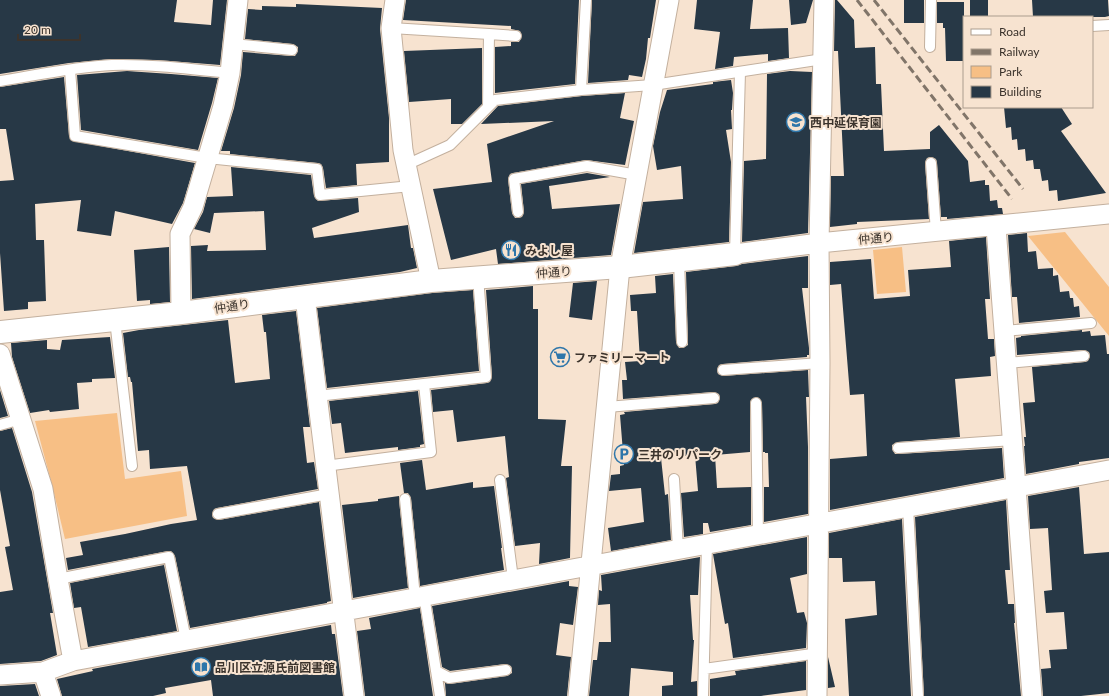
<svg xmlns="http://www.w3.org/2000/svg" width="1109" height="696" viewBox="0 0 1109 696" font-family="Lato,'Noto Sans JP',sans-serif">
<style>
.green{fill:#f7bf85}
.building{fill:#273846}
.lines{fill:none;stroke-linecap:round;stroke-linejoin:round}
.service-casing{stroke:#c3b09e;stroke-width:12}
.minor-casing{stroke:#c3b09e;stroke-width:21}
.tertiary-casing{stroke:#c3b09e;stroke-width:24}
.service{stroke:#fff;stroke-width:10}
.minor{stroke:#fff;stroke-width:19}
.tertiary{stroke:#fff;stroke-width:22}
.rail{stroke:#817569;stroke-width:3;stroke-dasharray:8 4;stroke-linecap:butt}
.labels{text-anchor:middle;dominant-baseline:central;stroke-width:4;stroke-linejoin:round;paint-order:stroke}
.poi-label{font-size:12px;font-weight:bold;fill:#3b332c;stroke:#f7e3d0;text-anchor:start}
.street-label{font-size:12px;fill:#3b332c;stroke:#f7e3d0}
</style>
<rect width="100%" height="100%" fill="#f7e3d0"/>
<path class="green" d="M1065,232L1109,287V336L1028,236Z
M902,247L906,292L877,294L873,250Z
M117,413L125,479L181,471L187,516L65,539L52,485L35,421Z"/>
<path class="building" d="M0,0H177L174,22L211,25L213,0H227L220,65L157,60L112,59L69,63L0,74Z
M406,0H579L575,84L495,93V47L511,46V42H519L522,36L520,31L511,29V26L403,20Z
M592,0H656L650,38H648L646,59L642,77L629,75L628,80L588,83Z
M697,0H753L750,29L788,28L789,58L768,61V54L734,57L733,66L715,69L720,32L694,29Z
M789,0H813L806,23L791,25Z
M835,0H837L854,20L855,48L875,47L876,84H881L884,151L930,149V132L939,125L968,161L970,182L985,180V185H989L990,201L997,200L998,208H1002L1003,214L947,219V217H941L937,163L936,159L931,157L927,158L925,163L929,219L857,222V224L830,227L831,176H844L838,51H834Z
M904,0H924V23H904Z
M970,0H988V17H970Z
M1032,0H1108L1109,16L1105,17H1033Z
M937,2H964V61H946L945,28H943V23H937Z
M296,4L382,8L380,29L389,118V162L356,164L357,185L326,188L323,168L321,164L318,163L230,154V151H221L234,108L241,75L243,52L291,56H295L298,51V47L293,44L245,39L248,9L262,10V6L296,7Z
M482,48V104L462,124H451V99L409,102L404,51Z
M127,71L171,74L218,78L212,103L198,150L81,130L77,75Z
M790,71L812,72L808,233L742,242L744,161L766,159L767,74Z
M64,77L69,136L72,141L195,163L183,203L172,224L115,211L111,236L77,231L81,200L35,204L36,240H44L46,301L28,302V309L4,311L0,253V181L14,180L6,129H0V87Z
M731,80L733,93L732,110H731L732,129L726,130L731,162L729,242L634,253L643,202L683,199L681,166L657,170L653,146L660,112L667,90L713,84V82Z
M625,93L620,118L634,121L625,165L586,160L513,173L510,174L508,179L512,213L515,218H518L522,217L524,212L521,184L587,173L610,177L549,186L552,209L620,204L611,255L498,264L496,249L451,260L433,189L492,182L487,144L554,121L481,124L498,106L582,96Z
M1004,107H1061L1072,124L1061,131L1106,193L1058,201L1057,190L1049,191L1048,180L1042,181L1040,169H1034L1033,160L1026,161L1025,149L1018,150L1017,139L1012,140L1011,127L1006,128Z
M231,167L311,175L314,196L318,201L358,198L359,212L312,228L314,238L408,225L411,248H413L417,268L400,272L192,299L191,246L208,245L207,251L266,250L264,211L214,213L210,233L194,229L203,212L207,197L233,196Z
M1027,233L1028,252L1036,251L1038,269L1053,268V276L1058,275L1060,292L1069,291L1070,298H1073L1074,307L1079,306L1080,317L1019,323L1017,297H1012L1008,235Z
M986,237L990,299H985L988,339H994L995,356L990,357L991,376L955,379L960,437L898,442L892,445V449L895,454H898L1002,448L1004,478L830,510V459L867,456L864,394L850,395L841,284L830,285V262L871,259L874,299L910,296L908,270L951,267L949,241Z
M169,247L170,302L150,304V300L137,301L134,250Z
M808,256V288H802L809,348V355H807V357L723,364L719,365L717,370L718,374L723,376L808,370L809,397H806L808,447V514L764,522V487H769L768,453H765V452H763L762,403L759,398L756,397L751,400L750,403V452L715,455L717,488L751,487V525L710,532L708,523H703V534L684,537L681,493L698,491L695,455L661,458L665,495L668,494L671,540L611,551L608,528L644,522L641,488L609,491L611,475L620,474V466L624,465L620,415L625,414L624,412L715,404L718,403L720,398L719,394L713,392L623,399L622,380H627L625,362L640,361L637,311H631L630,295L656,293L655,276L673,274L676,342L679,348H683L688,345V342L686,272L736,266L742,264Z
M597,281L592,320L569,317L573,283Z
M533,286V309H538V419L566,420L561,466H572L570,558L539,564L540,543L515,546L506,478L509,477L505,436L457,442L453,410L433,412L431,390L487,383L490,382L492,376L486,290Z
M473,290L479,371L327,388L317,308L432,293Z
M296,311L310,427H303L307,463L314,462L318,489L217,508L214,509L212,515L213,518L219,520L319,502L331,601L327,602V603L190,628L175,556L171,551H168L68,570L66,558L83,555L80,542L125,534L171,524L197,520L187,466L150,469L149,450L138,451L132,382H131L130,377H128L123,333L139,330L228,320L235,383L270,379L266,332H264L262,315Z
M1082,330V332L1090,331L1091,336L1105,335L1107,354H1109V458L1079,462V464L1026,474L1024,446H1025L1024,437H1026L1023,403L1035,402L1032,367L1085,362L1088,361L1090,356L1089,352L1083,350L1017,355L1016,338L1021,337V336Z
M110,337L115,378L92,379V382L77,383L79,409L50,412L49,410L30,413L12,357L11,343L47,340V349L60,350L62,340Z
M0,390L8,416L0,418Z
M418,391L424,444L420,445V447L398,450V447L345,453L341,423L332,424L329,401Z
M12,428L32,492L53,613H50L57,655L41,661L0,664V592L13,590L5,547L10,546L0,490V431Z
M422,460L426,490L473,482V488L494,486L502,548H501L504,570L420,586L411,498L408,493H404L400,463Z
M1079,487L1084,554L1109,552V693L1081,696H1043L1041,669L1051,668L1049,650L1067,649L1064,612L1046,613L1044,591L1052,590L1048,528L1030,529L1028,496Z
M399,496V500L408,588L353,598L342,505L378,501V499Z
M1006,500L1010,570H1005L1008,604H1014L1015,623H1014L1021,696H924L915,517Z
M902,519L911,696H849L845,619L877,615L875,581L843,582L842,558H829V533Z
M807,537V574L790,578L797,613L804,612L807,623L806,648L733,658L728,623L725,624L713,554Z
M700,557L698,595H690L693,640H694L691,682L697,681V696H662V686L673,685V672L631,668L629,696H589L593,660H597L599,642H611L610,604L598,605L599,590L602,591L601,575Z
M164,565L177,631L88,647L81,607L74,608L70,583Z
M569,581V586L578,587L573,625L560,623L556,655L571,657L567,696H446L445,683L450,684L507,676L512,673V669L511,666L505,664L450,671L442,667L432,606Z
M420,608L433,696H365L357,631L371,629L369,618Z
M331,625L332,634H335L343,696H213L211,680L165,688L166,693L153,696H62L57,679L93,671L92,669Z
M828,657L835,687L828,688Z
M806,661V690L761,696H710V679L736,675L735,671Z
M35,684L39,696H0V686Z"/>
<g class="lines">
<defs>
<path id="service" d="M1092,26L1109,25
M391,28L489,34L488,107
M489,34L516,36
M233,44L292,50
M930,47L931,0
M70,70L75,136L207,158L317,169L320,195L411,186
M0,81C37,75 74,67 112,65C152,64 191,69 230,73
M581,90L586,0
M931,163L936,232
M406,165L450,145L495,100L581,90L653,85L823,59
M518,212L514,179L587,166L637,175
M735,254L740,72
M679,261L682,342
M115,320L132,466
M1004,331L1091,323
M1007,363L1084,356
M723,370L820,363
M317,396L486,377L478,277
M756,403L758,535
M607,407L714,398
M0,425L21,419
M898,448L1013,440
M325,466L431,452L424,384
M674,479L678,549
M500,480L513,579
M405,499L415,597
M908,507L918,696
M218,514L329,494
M58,579L169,557L186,640
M424,595L440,696
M704,669L819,653
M436,671L449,678L506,670
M703,696L707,544"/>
<path id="minor" d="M395,0L391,28L403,150L431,281
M996,227L1032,696
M735,254L819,243L1109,214
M305,297L354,696
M181,313L180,234L193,207L223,106L230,73L238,0
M0,354L43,489L58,579L73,661
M43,672L51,696
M0,675L43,672L73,661L1109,470
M578,696L620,267L669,0
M817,696L820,363L819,243L824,0"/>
<path id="tertiary" d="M0,332L181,313L431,281L620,267L735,254"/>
</defs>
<use href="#service" class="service-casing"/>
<use href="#minor" class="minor-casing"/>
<use href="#tertiary" class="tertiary-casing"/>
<use href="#service" class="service"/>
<use href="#minor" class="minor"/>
<use href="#tertiary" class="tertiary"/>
<path class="rail" d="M857,0L1012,199
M874,0L1023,189"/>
</g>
<defs>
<symbol id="school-ring" viewBox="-11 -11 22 22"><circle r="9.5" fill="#f7e3d0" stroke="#2e76aa" stroke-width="1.5"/><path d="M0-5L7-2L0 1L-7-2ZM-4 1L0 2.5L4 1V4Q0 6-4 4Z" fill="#2e76aa"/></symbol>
<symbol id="restaurant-ring" viewBox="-11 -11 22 22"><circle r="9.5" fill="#f7e3d0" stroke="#2e76aa" stroke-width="1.5"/><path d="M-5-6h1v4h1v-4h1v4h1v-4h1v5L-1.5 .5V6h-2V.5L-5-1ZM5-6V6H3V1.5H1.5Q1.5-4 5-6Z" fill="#2e76aa"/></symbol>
<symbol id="supermarket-ring" viewBox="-11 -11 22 22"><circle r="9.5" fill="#f7e3d0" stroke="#2e76aa" stroke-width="1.5"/><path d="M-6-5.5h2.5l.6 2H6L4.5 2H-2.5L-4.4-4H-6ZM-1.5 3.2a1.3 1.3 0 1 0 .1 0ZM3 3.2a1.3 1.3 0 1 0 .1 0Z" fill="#2e76aa"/></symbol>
<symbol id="parking-ring" viewBox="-11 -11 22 22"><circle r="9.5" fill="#f7e3d0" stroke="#2e76aa" stroke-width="1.5"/><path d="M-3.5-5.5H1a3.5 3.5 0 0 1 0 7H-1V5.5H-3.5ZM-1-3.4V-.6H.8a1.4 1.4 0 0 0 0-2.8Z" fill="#2e76aa"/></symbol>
<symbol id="library-ring" viewBox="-11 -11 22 22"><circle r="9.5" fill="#f7e3d0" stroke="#2e76aa" stroke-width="1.5"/><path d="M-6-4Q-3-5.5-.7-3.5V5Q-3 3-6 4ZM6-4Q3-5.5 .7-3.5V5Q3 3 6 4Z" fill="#2e76aa"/></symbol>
</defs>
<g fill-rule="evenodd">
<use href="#school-ring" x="785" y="111" width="22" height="22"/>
<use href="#restaurant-ring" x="500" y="239" width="22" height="22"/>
<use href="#supermarket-ring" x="549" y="346" width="22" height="22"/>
<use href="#parking-ring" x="613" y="443" width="22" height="22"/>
<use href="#library-ring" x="190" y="656" width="22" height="22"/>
</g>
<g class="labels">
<g class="poi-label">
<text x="810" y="122">西中延保育園</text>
<text x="525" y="250">みよし屋</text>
<text x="574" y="357">ファミリーマート</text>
<text x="638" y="454">三井のリパーク</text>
<text x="215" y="667">品川区立源氏前図書館</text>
</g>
<g class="street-label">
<text transform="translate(876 238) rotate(-5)">仲通り</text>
<text transform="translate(554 272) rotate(-4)">仲通り</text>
<text transform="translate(232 306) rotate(-8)">仲通り</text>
</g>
</g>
<rect x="963" y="16" width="130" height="92" fill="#f7e3d0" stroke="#ac9d8e"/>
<rect x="971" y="29" width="20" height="6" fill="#ffffff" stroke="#ac9d8e"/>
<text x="999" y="36" font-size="12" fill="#3b332c">Road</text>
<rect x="971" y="49" width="20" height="6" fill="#817569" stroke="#ac9d8e"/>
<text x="999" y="56" font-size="12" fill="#3b332c">Railway</text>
<rect x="971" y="66" width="20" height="12" fill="#f7bf85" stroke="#ac9d8e"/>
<text x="999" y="76" font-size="12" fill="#3b332c">Park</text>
<rect x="971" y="86" width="20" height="12" fill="#273846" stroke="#ac9d8e"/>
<text x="999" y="96" font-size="12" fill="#3b332c">Building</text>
<path d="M18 34v6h62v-6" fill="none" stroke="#3b332c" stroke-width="2"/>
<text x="24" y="34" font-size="12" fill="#3b332c" stroke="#f7e3d0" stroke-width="3" paint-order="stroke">20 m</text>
</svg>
